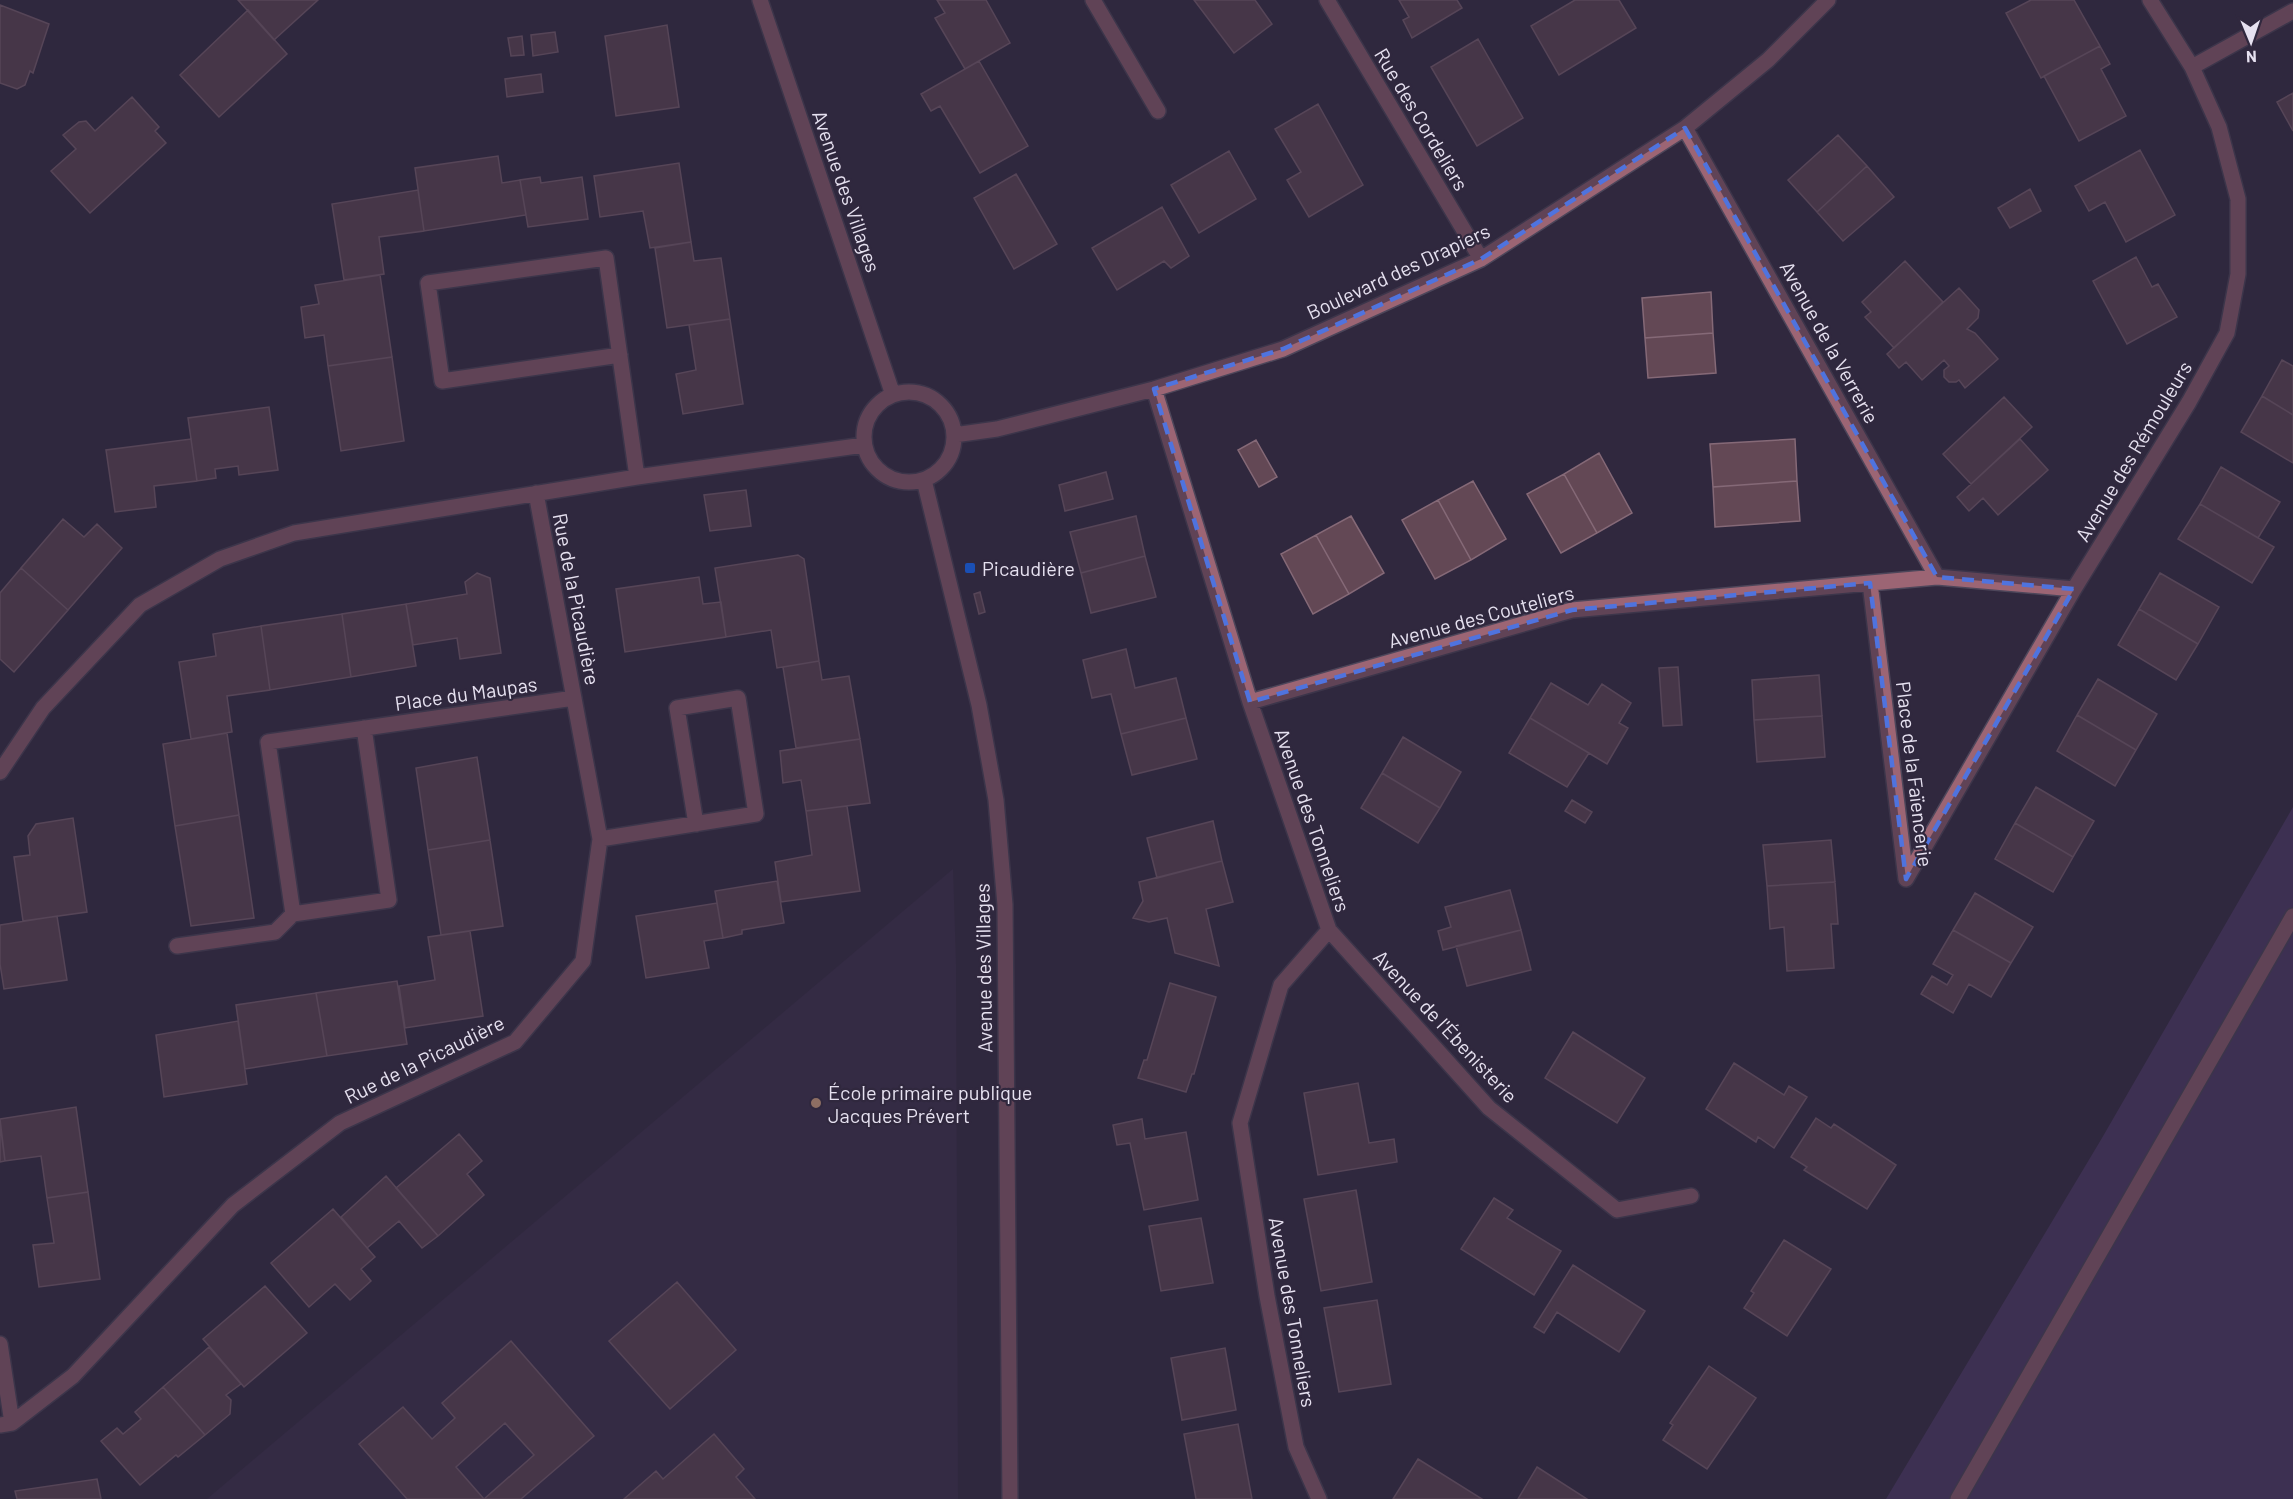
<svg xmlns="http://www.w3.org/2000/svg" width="2293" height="1499" viewBox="0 0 2293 1499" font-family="Barlow,sans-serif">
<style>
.built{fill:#3a2f4c}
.green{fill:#4e3b6a}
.building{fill:#634855;stroke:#856977;stroke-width:1.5;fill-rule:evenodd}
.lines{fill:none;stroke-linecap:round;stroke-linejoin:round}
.minor-casing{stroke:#4d465a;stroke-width:18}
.minor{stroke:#9c6574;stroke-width:15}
.marked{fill:none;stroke:#4f73de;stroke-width:4.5;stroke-dasharray:12 8;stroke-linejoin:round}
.transit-dot{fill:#1a4fb4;stroke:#30283e;stroke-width:2}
.education-dot{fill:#8d6e63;stroke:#30283e;stroke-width:2}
.labels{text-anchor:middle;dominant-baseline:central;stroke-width:4.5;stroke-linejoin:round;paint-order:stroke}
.street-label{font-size:20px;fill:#e6e1f0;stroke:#30283e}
.poi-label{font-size:20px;fill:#e6e1f0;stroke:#30283e;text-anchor:start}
</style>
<rect width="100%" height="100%" fill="#30283e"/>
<path class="built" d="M953,869L956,965L958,1499H207Z"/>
<path class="green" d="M2293,807V1499H1886L2102,1138Z"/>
<path class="building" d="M238,0H318L274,40Z
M937,0H986L1010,43L965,69L935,18L945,13Z
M1194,0H1255L1272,24L1234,53Z
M1399,0H1457L1462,8L1412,38L1403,20L1409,17Z
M1575,0H1619L1636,28L1559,75L1531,26Z
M2031,0H2074L2100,46L2041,78L2006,13Z
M0,5L49,24L33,73L30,71L25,85L17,89L0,83Z
M248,10L287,54L219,117L180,75Z
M667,25L679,107L616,116L605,36Z
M555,32L558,52L533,56L531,35Z
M522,36L524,55L511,56L508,38Z
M1478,39L1523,118L1477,146L1431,67Z
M2100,46L2110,64L2101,69L2126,116L2079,141L2044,76Z
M979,61L1028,146L980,173L940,106L931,111L921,94Z
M541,74L543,92L507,97L505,79Z
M2293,93V131L2277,102Z
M132,97L159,127L155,131L166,143L90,213L51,171L76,149L63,135L79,122L86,121L95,131Z
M1318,104L1363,185L1309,217L1287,180L1301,172L1275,129Z
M1838,135L1867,166L1817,212L1788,180Z
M2140,150L2175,215L2126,242L2105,202L2089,211L2075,186Z
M1229,151L1256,199L1199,233L1171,185Z
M498,156L502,183L520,180L526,215L424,231L415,168Z
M679,163L691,242L650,248L643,211L600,217L594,176Z
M1867,166L1894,197L1843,241L1817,212Z
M1016,174L1057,244L1014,269L974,198Z
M540,177L541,183L582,177L588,219L528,227L520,180Z
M2030,189L2041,211L2010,228L1998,208Z
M418,190L424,231L379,237L384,274L344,280L332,204Z
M1162,207L1189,256L1171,268L1164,261L1117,290L1092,248Z
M691,242L694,261L721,258L730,319L667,328L655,248Z
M2136,257L2152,287L2158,284L2177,317L2127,344L2093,281Z
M1905,261L1943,302L1894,348L1865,317L1871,312L1862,302Z
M380,275L392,357L328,366L324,335L305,338L301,307L319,304L315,285Z
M1959,288L1979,310L1978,318L1967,329L1975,333L1998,359L1965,388L1959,380L1956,382H1949L1944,377V370L1949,366L1944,360L1922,380L1906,362L1899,368L1887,354Z
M1711,292L1713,333L1645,338L1642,298Z
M730,319L743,404L683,414L676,374L696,370L689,325Z
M1713,333L1716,373L1648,378L1645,338Z
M392,357L404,441L341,451L328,366Z
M2282,360L2293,366V415L2262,396Z
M2262,396L2293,415V463L2241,432Z
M2004,397L2032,427L1971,484L1943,454Z
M269,407L278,470L239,475L238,466L215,469L216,478L197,481L188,418Z
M191,439L197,481L154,486L156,507L115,512L106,450Z
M1795,439L1797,481L1713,487L1710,444Z
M2020,439L2048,470L1998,515L1983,498L1969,511L1957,497Z
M1256,440L1277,477L1259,487L1238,450Z
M1599,453L1632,513L1597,533L1564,474Z
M2221,467L2280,502L2258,538L2200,504Z
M1106,472L1113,499L1065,511L1059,485Z
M1564,474L1597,533L1561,553L1527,494Z
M1473,481L1506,539L1471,560L1438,500Z
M1797,481L1800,521L1715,527L1713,487Z
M746,490L751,526L710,531L704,495Z
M1438,500L1471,560L1435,579L1402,520Z
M2200,504L2274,547L2252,583L2178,539Z
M1136,516L1145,556L1081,573L1070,532Z
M1351,516L1384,573L1349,594L1316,535Z
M63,519L84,537L97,524L122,548L68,610L21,568Z
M1316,535L1349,594L1313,614L1281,554Z
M798,555L804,559L819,661L777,668L771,630L726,637L715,568Z
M1145,556L1156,597L1091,613L1081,573Z
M21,568L68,610L14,672L0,659V593Z
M477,573L490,578L501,653L460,659L457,638L413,645L406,604L467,594L465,582Z
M2160,573L2219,607L2198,644L2139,609Z
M699,577L703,604L721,602L726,637L625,652L616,589Z
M980,592L985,612L979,614L974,594Z
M406,604L416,666L351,677L342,614Z
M2139,609L2198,644L2176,680L2118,645Z
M342,614L351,677L270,690L261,626Z
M261,626L270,690L227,696L232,732L191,739L179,662L216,656L213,634Z
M1126,649L1135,688L1176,678L1186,718L1121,734L1111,694L1092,698L1083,660Z
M819,661L822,680L849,676L860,739L796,748L783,667Z
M1678,667L1682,725L1663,726L1659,668Z
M1819,675L1822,716L1754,720L1752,680Z
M2098,679L2157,714L2136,750L2077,715Z
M1551,683L1588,705L1602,684L1631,703L1619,723L1628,728L1607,764L1530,718Z
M2077,715L2136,750L2115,786L2057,751Z
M1822,716L1825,757L1757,762L1754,720Z
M1186,718L1197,759L1132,775L1121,734Z
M1530,718L1589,753L1567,787L1509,753Z
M227,733L239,815L175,826L163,744Z
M1403,737L1461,772L1440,808L1382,773Z
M860,739L870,803L806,811L801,780L783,783L780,751Z
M477,757L490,840L428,850L416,768Z
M1382,773L1440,808L1418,843L1361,808Z
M2036,787L2094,821L2073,857L2015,823Z
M1572,800L1592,812L1585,823L1565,811Z
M847,806L860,891L781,902L775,862L812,855L806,811Z
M239,815L254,918L191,926L175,826Z
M73,818L87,912L23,921L14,857L30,855L28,836L36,824Z
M1213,821L1222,861L1157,878L1147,838Z
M2015,823L2073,857L2053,892L1995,859Z
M490,840L503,926L441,935L428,850Z
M1831,840L1835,882L1767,886L1763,845Z
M1222,861L1233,902L1206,909L1219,966L1175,953L1167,918L1149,922L1133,918L1143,901L1139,882Z
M777,881L784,923L742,930V934L723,938L715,891Z
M1835,882L1838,924H1831L1834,968L1787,971L1784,927L1770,929L1767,886Z
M1510,890L1521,930L1443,950L1438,931L1451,927L1445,907Z
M1975,893L2033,927L2011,963L1953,930Z
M717,903L723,938L704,941L709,968L646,978L636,916Z
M57,916L67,980L4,989L0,964V925Z
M1521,930L1531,970L1467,986L1456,946Z
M1953,930L2011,963L1991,997L1969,984L1953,1013L1921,994L1932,976L1947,985L1953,975L1933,964Z
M470,931L483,1016L405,1028L399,986L435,980L428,937Z
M397,981L407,1044L327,1056L316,993Z
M1170,983L1216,997L1194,1074H1192L1186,1092L1138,1078L1144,1060H1147Z
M316,993L327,1056L245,1069L236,1005Z
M238,1021L247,1084L164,1097L156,1035Z
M1573,1032L1645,1078L1617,1123L1545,1078Z
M1734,1063L1784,1095L1789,1086L1807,1097L1774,1148L1758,1137L1756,1142L1706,1109Z
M1358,1083L1369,1143L1394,1139L1397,1162L1318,1175L1304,1093Z
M76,1107L88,1192L47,1198L41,1156L5,1161L0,1119Z
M1816,1118L1831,1128L1834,1124L1896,1165L1867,1209L1804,1170L1807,1167L1791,1157Z
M1142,1119L1145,1139L1186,1132L1198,1200L1144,1210L1130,1143L1117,1145L1113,1125Z
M0,1124L5,1161L0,1162Z
M459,1134L482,1161L467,1174L484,1195L438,1236L396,1188Z
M386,1176L438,1236L422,1248L399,1221L367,1248L341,1217Z
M1356,1190L1372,1282L1321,1291L1304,1199Z
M88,1192L100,1279L39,1287L33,1245L54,1243L47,1198Z
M1494,1198L1513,1210L1507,1218L1561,1251L1534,1295L1461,1249Z
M333,1209L375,1257L361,1269L371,1281L350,1300L335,1284L309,1307L271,1263Z
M1201,1218L1213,1283L1161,1291L1149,1226Z
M1784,1240L1831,1269L1787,1336L1744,1308L1754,1293L1751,1291Z
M1573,1265L1645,1311L1619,1352L1557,1312L1544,1333L1534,1327Z
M677,1282L736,1350L670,1409L609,1341Z
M265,1286L307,1333L244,1387L203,1339Z
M1377,1300L1391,1384L1339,1392L1324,1308Z
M511,1341L594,1436L521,1499H407L359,1444L403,1407L432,1439L455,1418L442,1403ZM505,1423L534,1455L484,1499L456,1467Z
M209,1347L241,1384L226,1395L231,1400L230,1414L205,1435L163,1387Z
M1225,1348L1236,1410L1182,1420L1171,1358Z
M1709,1366L1756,1398L1707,1469L1663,1440L1673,1425L1670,1423Z
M163,1387L205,1435L178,1457L176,1455L140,1485L101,1441L117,1428L123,1434L141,1419L135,1412Z
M1238,1424L1252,1499H1196L1184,1434Z
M714,1434L744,1469L736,1477L755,1499H624L656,1471L663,1479Z
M1418,1459L1482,1499H1393Z
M1537,1467L1587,1499H1518Z
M97,1479L101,1499H17L15,1491Z"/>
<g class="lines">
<defs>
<path id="minor" d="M760,0L893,395
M1093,0L1158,111
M1327,0L1481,259
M2192,67L2293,11
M1685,128L1937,577
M620,355L442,381L428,283L606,258L637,477
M1154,389L1250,702L1329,930L1281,985L1240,1123L1267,1296L1296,1447L1319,1499
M864 437a45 45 0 1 1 90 0a45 45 0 1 1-90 0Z
M954,435L997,429L1154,389L1283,349L1481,259L1685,128L1768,60L1828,0
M924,480L979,705L996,800L1005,905L1010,1499
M2074,589L1937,577L1870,583L1906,879L2074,589L2189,402L2227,333L2238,274V199L2219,127L2192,67L2150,0
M1250,702L1572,610L1870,583
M364,728L389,900L293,914L268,742L574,698
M0,772L43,708L140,605L220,559L294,533L637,477L864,445
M600,839L756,814L738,698L677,708L696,824
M1329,930L1489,1108L1617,1210L1691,1196
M177,946L275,932L293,914
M0,1344L12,1423
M0,1425L12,1423L73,1376L233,1205L340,1123L515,1042L583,961L600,839L536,493
M1958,1499L2293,916"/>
</defs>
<use href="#minor" class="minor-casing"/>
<use href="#minor" class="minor"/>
</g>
<path d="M0 0H2293V1499H0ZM1685,128L1937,577L2074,589L1906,879L1870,583L1572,610L1250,702L1154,389L1283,349L1481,259Z" fill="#30283e" fill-opacity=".55" fill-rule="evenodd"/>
<path class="marked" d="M1685,128L1937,577L2074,589L1906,879L1870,583L1572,610L1250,702L1154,389L1283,349L1481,259Z"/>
<rect class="transit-dot" x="964" y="562" width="12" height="12" rx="3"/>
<circle class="education-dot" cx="816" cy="1103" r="6"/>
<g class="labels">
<g class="street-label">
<text transform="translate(1422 119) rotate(59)">Rue des Cordeliers</text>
<text transform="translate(847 191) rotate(71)">Avenue des Villages</text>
<text transform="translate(1398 271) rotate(-25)">Boulevard des Drapiers</text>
<text transform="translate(1830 342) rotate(61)">Avenue de la Verrerie</text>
<text transform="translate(2133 451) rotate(-59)">Avenue des Rémouleurs</text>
<text transform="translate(577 599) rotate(79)">Rue de la Picaudière</text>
<text transform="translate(1481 616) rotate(-15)">Avenue des Couteliers</text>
<text transform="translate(466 693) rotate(-8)">Place du Maupas</text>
<text transform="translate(1915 774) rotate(83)">Place de la Faïencerie</text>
<text transform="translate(1313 820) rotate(71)">Avenue des Tonneliers</text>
<text transform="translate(983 968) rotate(-91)">Avenue des Villages</text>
<text transform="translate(1446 1026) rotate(47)">Avenue de l'Ébenisterie</text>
<text transform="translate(424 1059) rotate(-26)">Rue de la Picaudière</text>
<text transform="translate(1293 1312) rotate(80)">Avenue des Tonneliers</text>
</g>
<g class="poi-label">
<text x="982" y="568">Picaudière</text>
<text x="828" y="1092">École primaire publique<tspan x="828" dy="23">Jacques Prévert</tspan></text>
</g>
</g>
<g transform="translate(2251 42) rotate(178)" stroke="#30283e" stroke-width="4.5" paint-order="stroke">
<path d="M0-4.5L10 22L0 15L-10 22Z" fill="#e6e1f0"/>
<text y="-9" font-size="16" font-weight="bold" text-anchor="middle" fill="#e6e1f0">N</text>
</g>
</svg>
